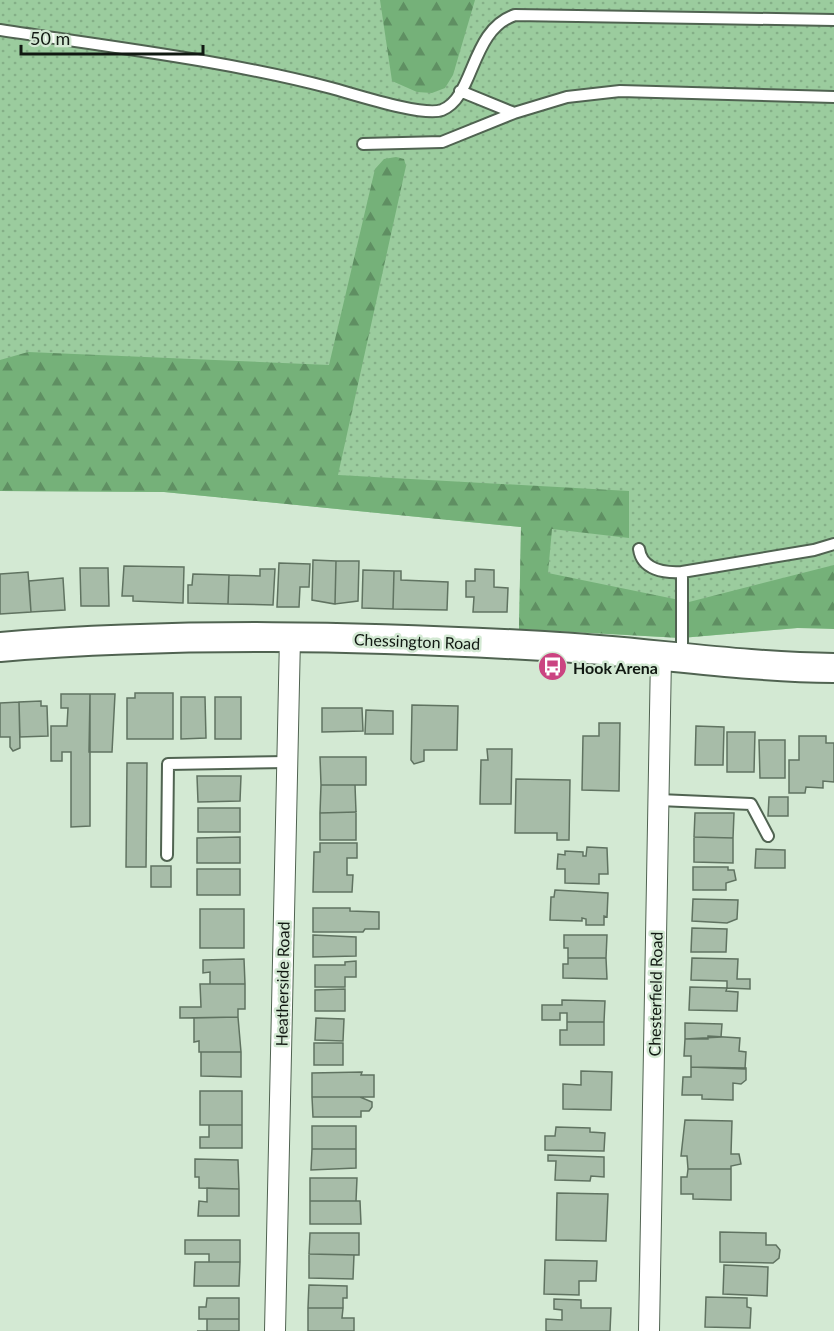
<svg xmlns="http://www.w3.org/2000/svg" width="834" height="1331" viewBox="0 0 834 1331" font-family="Lato,sans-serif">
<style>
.grass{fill:url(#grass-dots)}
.forest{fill:url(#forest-firs)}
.building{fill:#a7bca8;stroke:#607361;stroke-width:1.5}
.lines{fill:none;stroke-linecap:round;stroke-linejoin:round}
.service-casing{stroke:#506351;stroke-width:14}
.minor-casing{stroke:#506351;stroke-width:22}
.secondary-casing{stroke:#506351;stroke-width:32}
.service{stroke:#fff;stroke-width:10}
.minor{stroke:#fff;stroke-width:20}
.secondary{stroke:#fff;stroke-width:28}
.labels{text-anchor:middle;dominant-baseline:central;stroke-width:5;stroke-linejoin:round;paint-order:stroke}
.street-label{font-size:16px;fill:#111912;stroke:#d3e9d3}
.poi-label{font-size:16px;font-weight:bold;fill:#111912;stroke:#d3e9d3;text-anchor:start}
</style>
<defs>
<pattern id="grass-dots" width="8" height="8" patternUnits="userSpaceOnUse" patternTransform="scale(1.5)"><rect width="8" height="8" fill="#9bcc9e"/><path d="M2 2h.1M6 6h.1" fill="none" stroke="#84af87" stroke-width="1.8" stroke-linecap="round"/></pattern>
<pattern id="forest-firs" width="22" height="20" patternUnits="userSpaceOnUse" patternTransform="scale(1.5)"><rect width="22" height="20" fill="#75b179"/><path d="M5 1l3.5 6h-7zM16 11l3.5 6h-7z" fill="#5f8f62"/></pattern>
</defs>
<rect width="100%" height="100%" fill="#d3e9d3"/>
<path class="grass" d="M0,0H834V625L681,638L519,629L521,527L164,492L0,491Z"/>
<path class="forest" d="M380,0H475L453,75L445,88L432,93L417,92L392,81Z
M396,157L404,159L406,166L338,475L629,491V538L552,529L548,573L689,602L834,565V629L797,628L681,638L519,629L521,527L164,492L0,491V360L28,352L329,365L375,169L384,159Z"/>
<path class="building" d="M313,560L336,561L335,604L312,600Z
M336,561H359L358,601L335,604Z
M279,563L310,564L309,587H300L299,607H277Z
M124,566L184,567L183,603L133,601V596H122Z
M80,568H108L109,606H81Z
M260,569H275L273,605L228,604L229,575L260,576Z
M475,569L494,570V587L508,588L507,612H473L474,597H466V581H475Z
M363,570L394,571L393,609L362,608Z
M394,571H401V580L448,582L447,610L393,609Z
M28,572L31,612L0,614V574Z
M193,574L229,575L228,604L188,603V585H192Z
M63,578L65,610L31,612L29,581Z
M135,693H173V739H127V698H135Z
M61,694H90V826L71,827V752H62V761H51V726H67L68,708H61Z
M90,694H115L112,752H89Z
M181,697H205L206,738L181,739Z
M215,697H241V739H215Z
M41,701V706H47L48,736L20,737L19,702Z
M19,702L20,748L13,751L10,747V737H0V703Z
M412,705L458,706L457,750H424V761L414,764L411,760Z
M322,708H362L363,731L322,732Z
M366,710L393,711V734H365Z
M599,723H620L619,791L582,790L583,736H599Z
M696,726L724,727L723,765H695Z
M727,732H755L754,772H727Z
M799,736H826V743H834V782L823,781V788L806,787L805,793H789V760H799Z
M759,740H785V778H760Z
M487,749H512L511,804H480L481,760H488Z
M320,757H366V785H321Z
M127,763H147L146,867H126Z
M197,776H241L240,801L198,802Z
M516,779L570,780L569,840H557V833H515Z
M321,785H355L356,812L320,813Z
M769,797H788V816H768Z
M198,808H240V832H198Z
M356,812V840H320V813Z
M695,813H734L733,838L694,837Z
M240,837V863H197V838Z
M694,837L733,838V863L694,862Z
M320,843H357V858H347V875H353L352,892H313L314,852H320Z
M587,847L607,848L608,874H599V884L565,883V869H557L558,854L565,855V851L583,852V856H586Z
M756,849L785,850V868H755Z
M151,866H171V887H151Z
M693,867H728V870H734L736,880L726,883V890H693Z
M197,869H240V895H197Z
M555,890L608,893L607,917L604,916V925H586V919L582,918V921L550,920L551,897H554Z
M693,899L738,900L737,919L727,923L692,921Z
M313,908H350V911L379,912V929H365L363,932H313Z
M200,909H244V948H200Z
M692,928L727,929L726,952H691Z
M313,935L356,937V956L313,957Z
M564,935H607L606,958H568V948H564Z
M568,958H606L607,979L563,978V964H568Z
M692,958L738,959L737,979H750V989L727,988V981L691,980Z
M244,959L245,984H210V972L203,973V960Z
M356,961V977H345V987H315V965H345V962Z
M200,984H245V1009H238V1017L180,1018V1007H201Z
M690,987L727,988L726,991L738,992L737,1011L689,1010Z
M345,989V1011H315V990Z
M562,1000L605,1001L604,1022H567V1013H560V1020H542V1005H562Z
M238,1017L241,1052H199V1041L194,1042V1018Z
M316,1018L344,1019L343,1041L315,1040Z
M567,1022H604V1045H560V1030H567Z
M685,1023L722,1024L721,1037L685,1039Z
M708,1036L740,1038L739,1051L746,1052L745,1069L691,1067V1056H684L685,1039H708Z
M314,1043H343V1065H314Z
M201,1052H241V1077L201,1076Z
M691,1067L746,1068V1080L741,1084L733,1083V1100L702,1099V1095H682L683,1077H691Z
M581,1071L612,1072L611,1110L563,1109V1084L581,1085Z
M362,1072L361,1075H374V1097H312V1073Z
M200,1091H242V1125H200Z
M312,1097H360L372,1102V1107L369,1111H361V1117H313Z
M685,1120L732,1121L731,1154H739L741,1164L731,1166V1169H688L687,1156H681Z
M209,1125H242V1148H200V1137H209Z
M312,1126H356V1149H312Z
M556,1127L590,1128V1132L605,1133L604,1151L545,1150V1136H555Z
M312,1149H356V1168L311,1170Z
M548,1155L604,1157V1177L591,1176L590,1181L555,1180L556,1161H548Z
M195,1159L238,1160L239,1189L199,1188V1177H195Z
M688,1169H731V1200L693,1199V1194H681V1177H687Z
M310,1178H357L356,1201H310Z
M207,1188L239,1189V1216H198L199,1201L207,1202Z
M557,1193L608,1194L606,1241L556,1240Z
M310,1201H360L361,1224H310Z
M720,1232L766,1233V1245H776L780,1250L779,1258L773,1263L720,1262Z
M310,1233H359V1255L309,1254Z
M185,1240H240V1262H209V1254H185Z
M309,1254L354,1255L353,1279L309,1278Z
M545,1260L597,1261L596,1281H579V1295L544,1294Z
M195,1262H240L239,1286H194Z
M724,1265L768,1267L767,1296L723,1294Z
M309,1285L347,1286V1298H343V1308H308Z
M706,1297L747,1298V1307L751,1308L750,1328L705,1327Z
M207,1298H239V1319H199V1307H206Z
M554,1299L581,1300V1308H611L610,1331H546V1319L562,1320V1310L554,1309Z
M308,1308H343L342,1318H354V1331H308Z
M207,1319H239V1331H197H207Z"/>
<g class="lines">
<defs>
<path id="service" d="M0,30C111,47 223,60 331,88C354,94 423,117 442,110C475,97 470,30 515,15L834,20
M460,91L514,113L567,97L620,91L834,97
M363,144L442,142L514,113
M639,549C642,570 664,573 682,572
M682,657V572L814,550L834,544
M659,800L751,804L768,836
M167,855L168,764L287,762"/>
<path id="minor" d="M275,1331L290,637
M649,1331L661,656"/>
<path id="secondary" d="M0,647C181,632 363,636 544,646C641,651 737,667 834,668"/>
</defs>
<use href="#service" class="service-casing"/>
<use href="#minor" class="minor-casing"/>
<use href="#secondary" class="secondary-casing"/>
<use href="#service" class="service"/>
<use href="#minor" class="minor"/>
<use href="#secondary" class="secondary"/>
</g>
<defs>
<symbol id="bus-disc" viewBox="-11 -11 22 22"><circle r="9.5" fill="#cb4481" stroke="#d3e9d3"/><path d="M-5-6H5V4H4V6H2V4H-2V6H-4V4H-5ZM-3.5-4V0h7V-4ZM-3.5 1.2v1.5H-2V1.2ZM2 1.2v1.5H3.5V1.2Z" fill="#fff"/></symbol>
</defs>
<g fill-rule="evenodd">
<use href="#bus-disc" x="536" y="650" width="33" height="33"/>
</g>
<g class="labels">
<g class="street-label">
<text transform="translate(417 641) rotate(2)">Chessington Road</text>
<text transform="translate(282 984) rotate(-89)">Heatherside Road</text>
<text transform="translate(655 994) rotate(-89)">Chesterfield Road</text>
</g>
<g class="poi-label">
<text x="573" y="667">Hook Arena</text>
</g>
</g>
<path d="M21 45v9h182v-9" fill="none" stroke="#111912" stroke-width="3"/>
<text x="30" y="45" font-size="18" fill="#111912" stroke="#d3e9d3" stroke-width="4.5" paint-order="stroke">50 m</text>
</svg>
